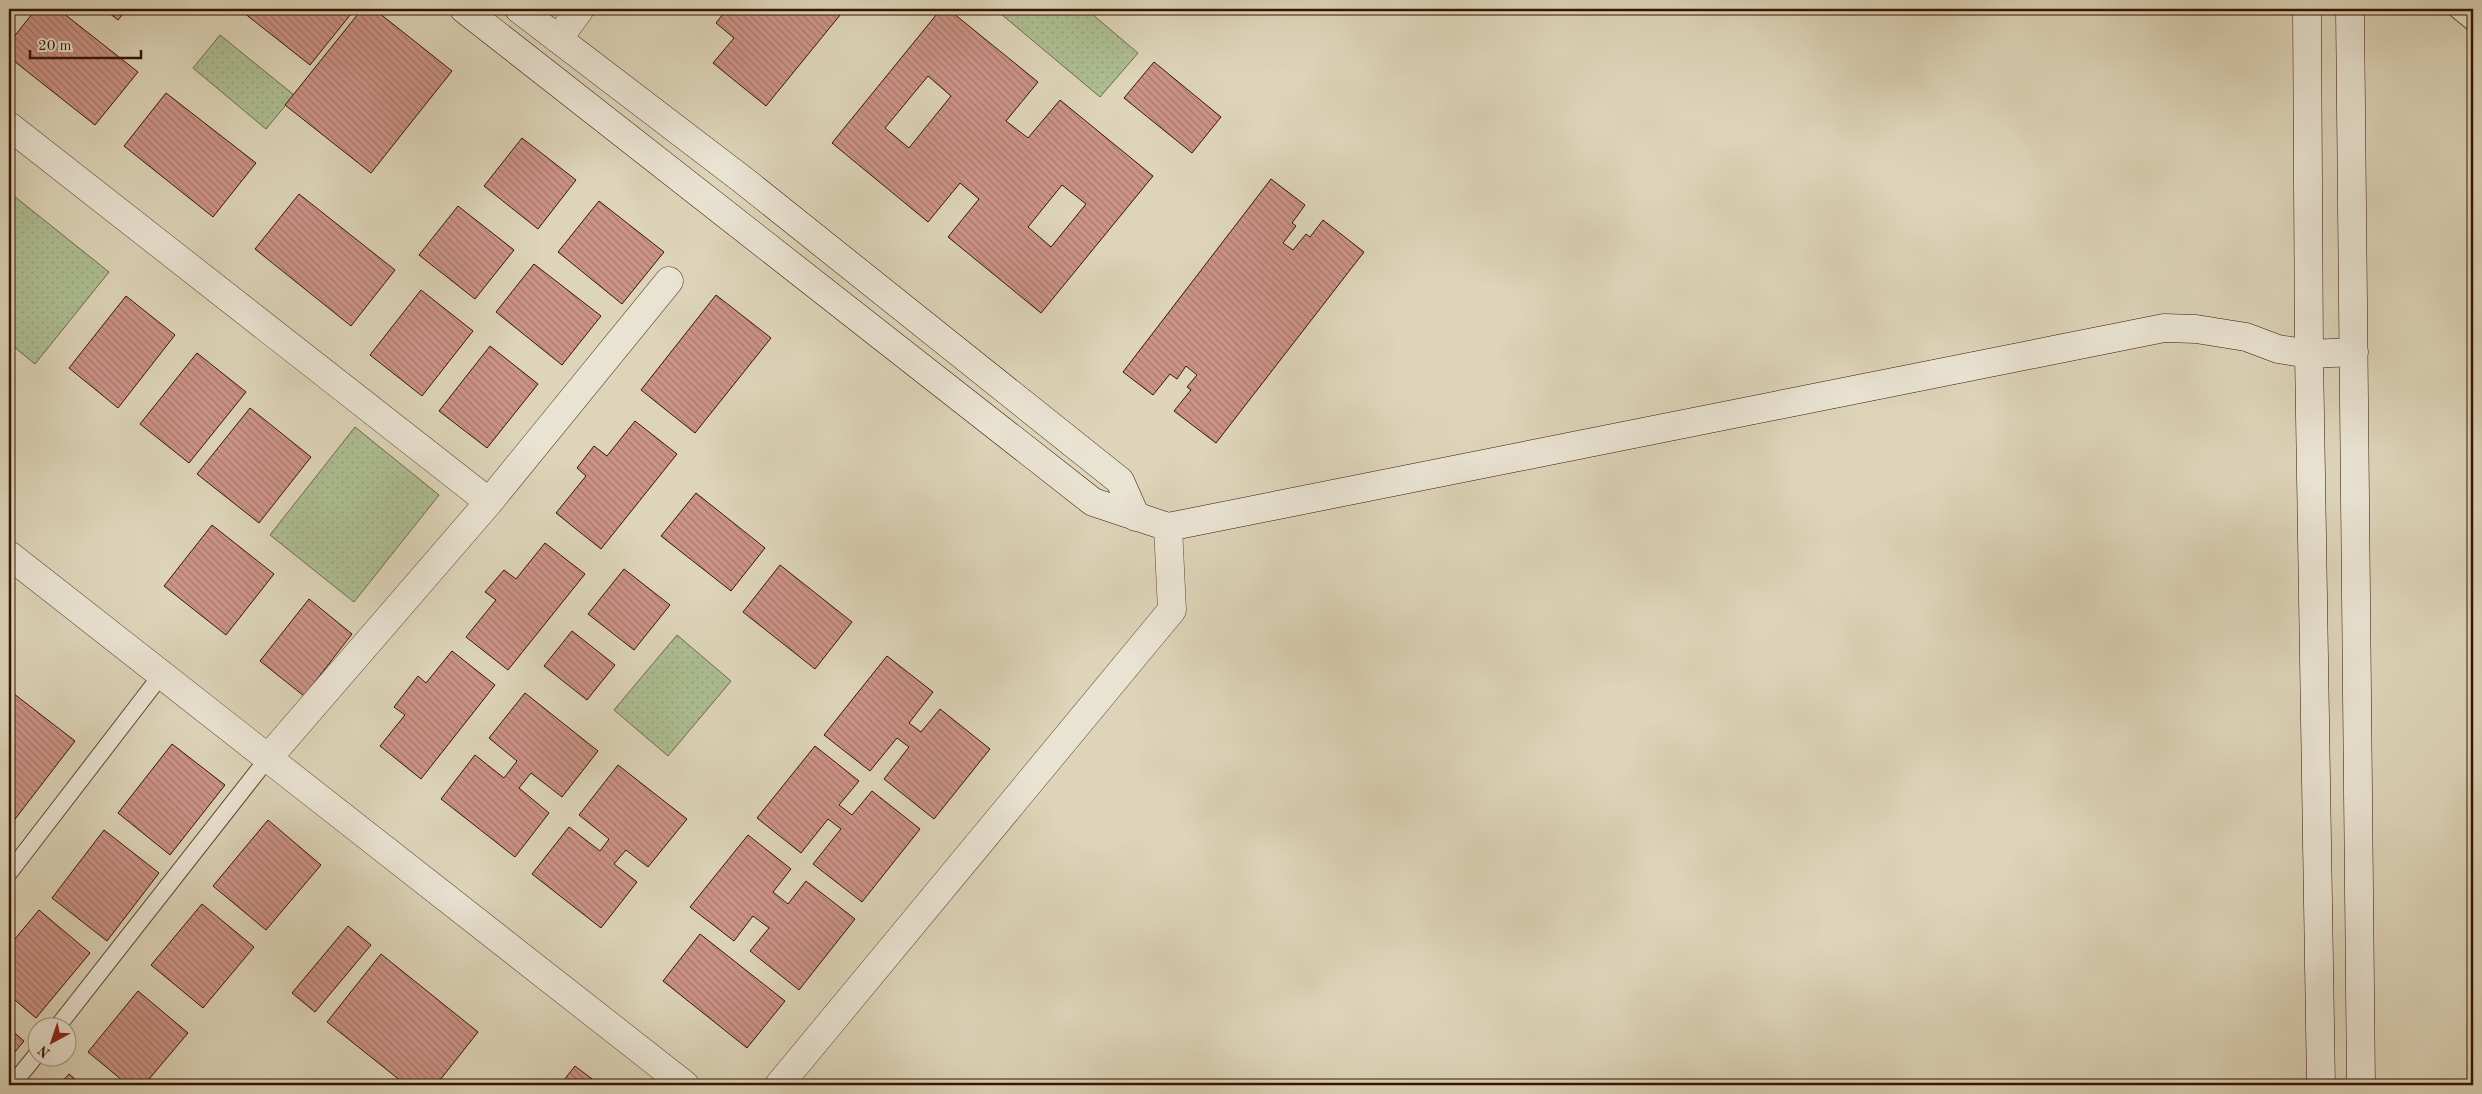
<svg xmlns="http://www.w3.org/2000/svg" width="2482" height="1094" viewBox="0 0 2482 1094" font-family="'Old Standard TT',serif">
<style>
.grass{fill:url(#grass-dots);stroke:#71694a}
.building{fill:url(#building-back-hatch);stroke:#351503;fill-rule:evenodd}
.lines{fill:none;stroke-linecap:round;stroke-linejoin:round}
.lane-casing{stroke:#5f4530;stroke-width:18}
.street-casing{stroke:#5f4530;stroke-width:29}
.secondary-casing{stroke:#351503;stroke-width:29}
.lane{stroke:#e9e3d2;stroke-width:16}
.street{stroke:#e9e3d2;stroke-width:28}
.secondary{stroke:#e9e3d2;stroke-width:28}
</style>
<defs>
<pattern id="grass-dots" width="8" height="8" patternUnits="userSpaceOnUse" patternTransform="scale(1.25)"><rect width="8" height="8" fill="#adbd92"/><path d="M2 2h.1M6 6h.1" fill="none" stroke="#95a27c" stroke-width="1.8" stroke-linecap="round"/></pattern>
<pattern id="building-back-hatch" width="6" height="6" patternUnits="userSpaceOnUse" patternTransform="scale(1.25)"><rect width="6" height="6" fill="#cc9388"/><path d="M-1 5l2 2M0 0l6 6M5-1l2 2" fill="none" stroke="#a6776d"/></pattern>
</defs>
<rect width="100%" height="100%" fill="#ddd4b9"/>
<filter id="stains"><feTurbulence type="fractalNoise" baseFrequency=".004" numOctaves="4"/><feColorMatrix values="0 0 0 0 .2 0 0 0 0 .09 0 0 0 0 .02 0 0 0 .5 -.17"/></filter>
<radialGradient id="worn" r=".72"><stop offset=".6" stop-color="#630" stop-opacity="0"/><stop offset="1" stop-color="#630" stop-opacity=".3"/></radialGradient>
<path class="grass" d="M995,9H1086L1138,53L1100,97Z
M220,35L294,95L266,129L193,68Z
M9,192L109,272L35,364L9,343Z
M355,427L439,495L354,602L270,535Z
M677,635L731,681L668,756L614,710Z"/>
<path class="building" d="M36,9H58L138,72L95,125L9,57V43Z
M104,9H127L118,20Z
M239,9H355L310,65Z
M362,9H374L452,71L371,173L285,105Z
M727,9H845L766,106L713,63L734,38L716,23Z
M941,9H948L1038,82L1006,121L1028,138L1060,100L1153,176L1041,313L948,237L979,199L960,183L928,222L832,143ZM928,76L951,96L909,148L885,128ZM1062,185L1086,204L1051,247L1028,227Z
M1154,62L1221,117L1192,153L1124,98Z
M166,93L256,163L213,217L124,146Z
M522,138L576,180L538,229L484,186Z
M1271,179L1305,205L1292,223L1296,226L1283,243L1293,250L1306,234L1310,237L1323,220L1364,252L1216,443L1174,411L1191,390L1187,387L1197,375L1186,366L1177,379L1170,374L1153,395L1123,372Z
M299,194L395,270L351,326L255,249Z
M599,201L664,252L622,304L558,252Z
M458,206L514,250L475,299L419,255Z
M534,264L601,316L562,365L496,312Z
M421,290L473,331L422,396L370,355Z
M716,295L771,338L695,433L641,390Z
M126,296L175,335L118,408L69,368Z
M490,346L538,384L487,448L439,411Z
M197,353L246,392L189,463L140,424Z
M250,408L311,457L259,523L197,474Z
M635,421L677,454L601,549L556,513L586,476L577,468L594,446L607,456Z
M696,493L765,548L731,591L661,536Z
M212,525L274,574L226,635L164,586Z
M545,543L585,574L508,670L466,637L496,600L485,592L504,570L516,579Z
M780,565L852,622L815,669L743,612Z
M624,569L670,605L634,650L588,614Z
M309,599L352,634L304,696L260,661Z
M572,631L615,665L587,700L544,666Z
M452,651L495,685L421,779L380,746L405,715L394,707L418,676L426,683Z
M887,656L933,692L909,723L921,732L940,709L990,749L934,819L884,779L909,747L897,738L870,771L824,735Z
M9,690L75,741L9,827Z
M525,693L598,751L562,797L531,773L519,788L549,813L515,857L441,799L475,755L504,778L517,761L489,738Z
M172,744L225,785L170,855L118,813Z
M815,746L859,781L839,805L852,815L872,791L920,829L862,902L813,864L841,829L828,819L801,853L757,818Z
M618,765L687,819L648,867L626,850L614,864L637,882L601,928L532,874L569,827L600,851L609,839L579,815Z
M268,820L321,865L266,930L213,886Z
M104,830L159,873L107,941L52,898Z
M748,835L791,869L773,892L788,904L806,881L855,919L799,990L750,951L769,928L753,916L734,941L690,907Z
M202,904L254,947L203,1008L151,965Z
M39,910L90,953L36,1018L9,995V946Z
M348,926L371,945L315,1012L292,993Z
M700,934L785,1001L747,1048L663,981Z
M381,954L478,1032L436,1085H406L327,1022Z
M138,991L188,1033L144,1085H128L88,1052Z
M9,1028L24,1041L9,1059Z
M575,1066L600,1085H560Z
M69,1074L82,1085H59Z"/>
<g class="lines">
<defs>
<path id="lane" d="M2456,9L2473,23
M9,873L162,674
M58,1026L268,758
M12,1085L38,1053"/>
<path id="street" d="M558,39L580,9
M9,126L489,502L669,281
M9,555L685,1085
M268,758L489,502
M779,1085L1172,610L1168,527"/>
<path id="secondary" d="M464,9L1093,502L1168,527L2164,328L2196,329L2246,337L2278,349L2309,354L2354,352
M519,9L743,180L1120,481L1136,517
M2307,9L2309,354L2321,1085
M2350,9L2361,1085"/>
</defs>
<use href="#lane" class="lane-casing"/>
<use href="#street" class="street-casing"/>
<use href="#secondary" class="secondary-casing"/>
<use href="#lane" class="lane"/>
<use href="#street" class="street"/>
<use href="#secondary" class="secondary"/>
</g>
<rect width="2482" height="1094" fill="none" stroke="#ddd4b9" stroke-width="30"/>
<rect x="10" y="10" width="2462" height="1074" fill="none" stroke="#351503" stroke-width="2.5"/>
<rect x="15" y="15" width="2452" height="1064" fill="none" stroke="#351503"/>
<g transform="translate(52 1042) rotate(220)"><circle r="24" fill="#e9e3d2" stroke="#a1917f"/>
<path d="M0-4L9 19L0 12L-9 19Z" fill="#8f2418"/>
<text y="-8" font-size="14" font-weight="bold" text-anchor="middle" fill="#351503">N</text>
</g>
<path d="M30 50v8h111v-8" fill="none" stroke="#351503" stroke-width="2.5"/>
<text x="38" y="50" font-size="15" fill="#351503" stroke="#e9e3d2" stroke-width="4" paint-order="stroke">20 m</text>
<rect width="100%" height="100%" filter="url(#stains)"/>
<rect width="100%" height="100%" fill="url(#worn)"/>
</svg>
